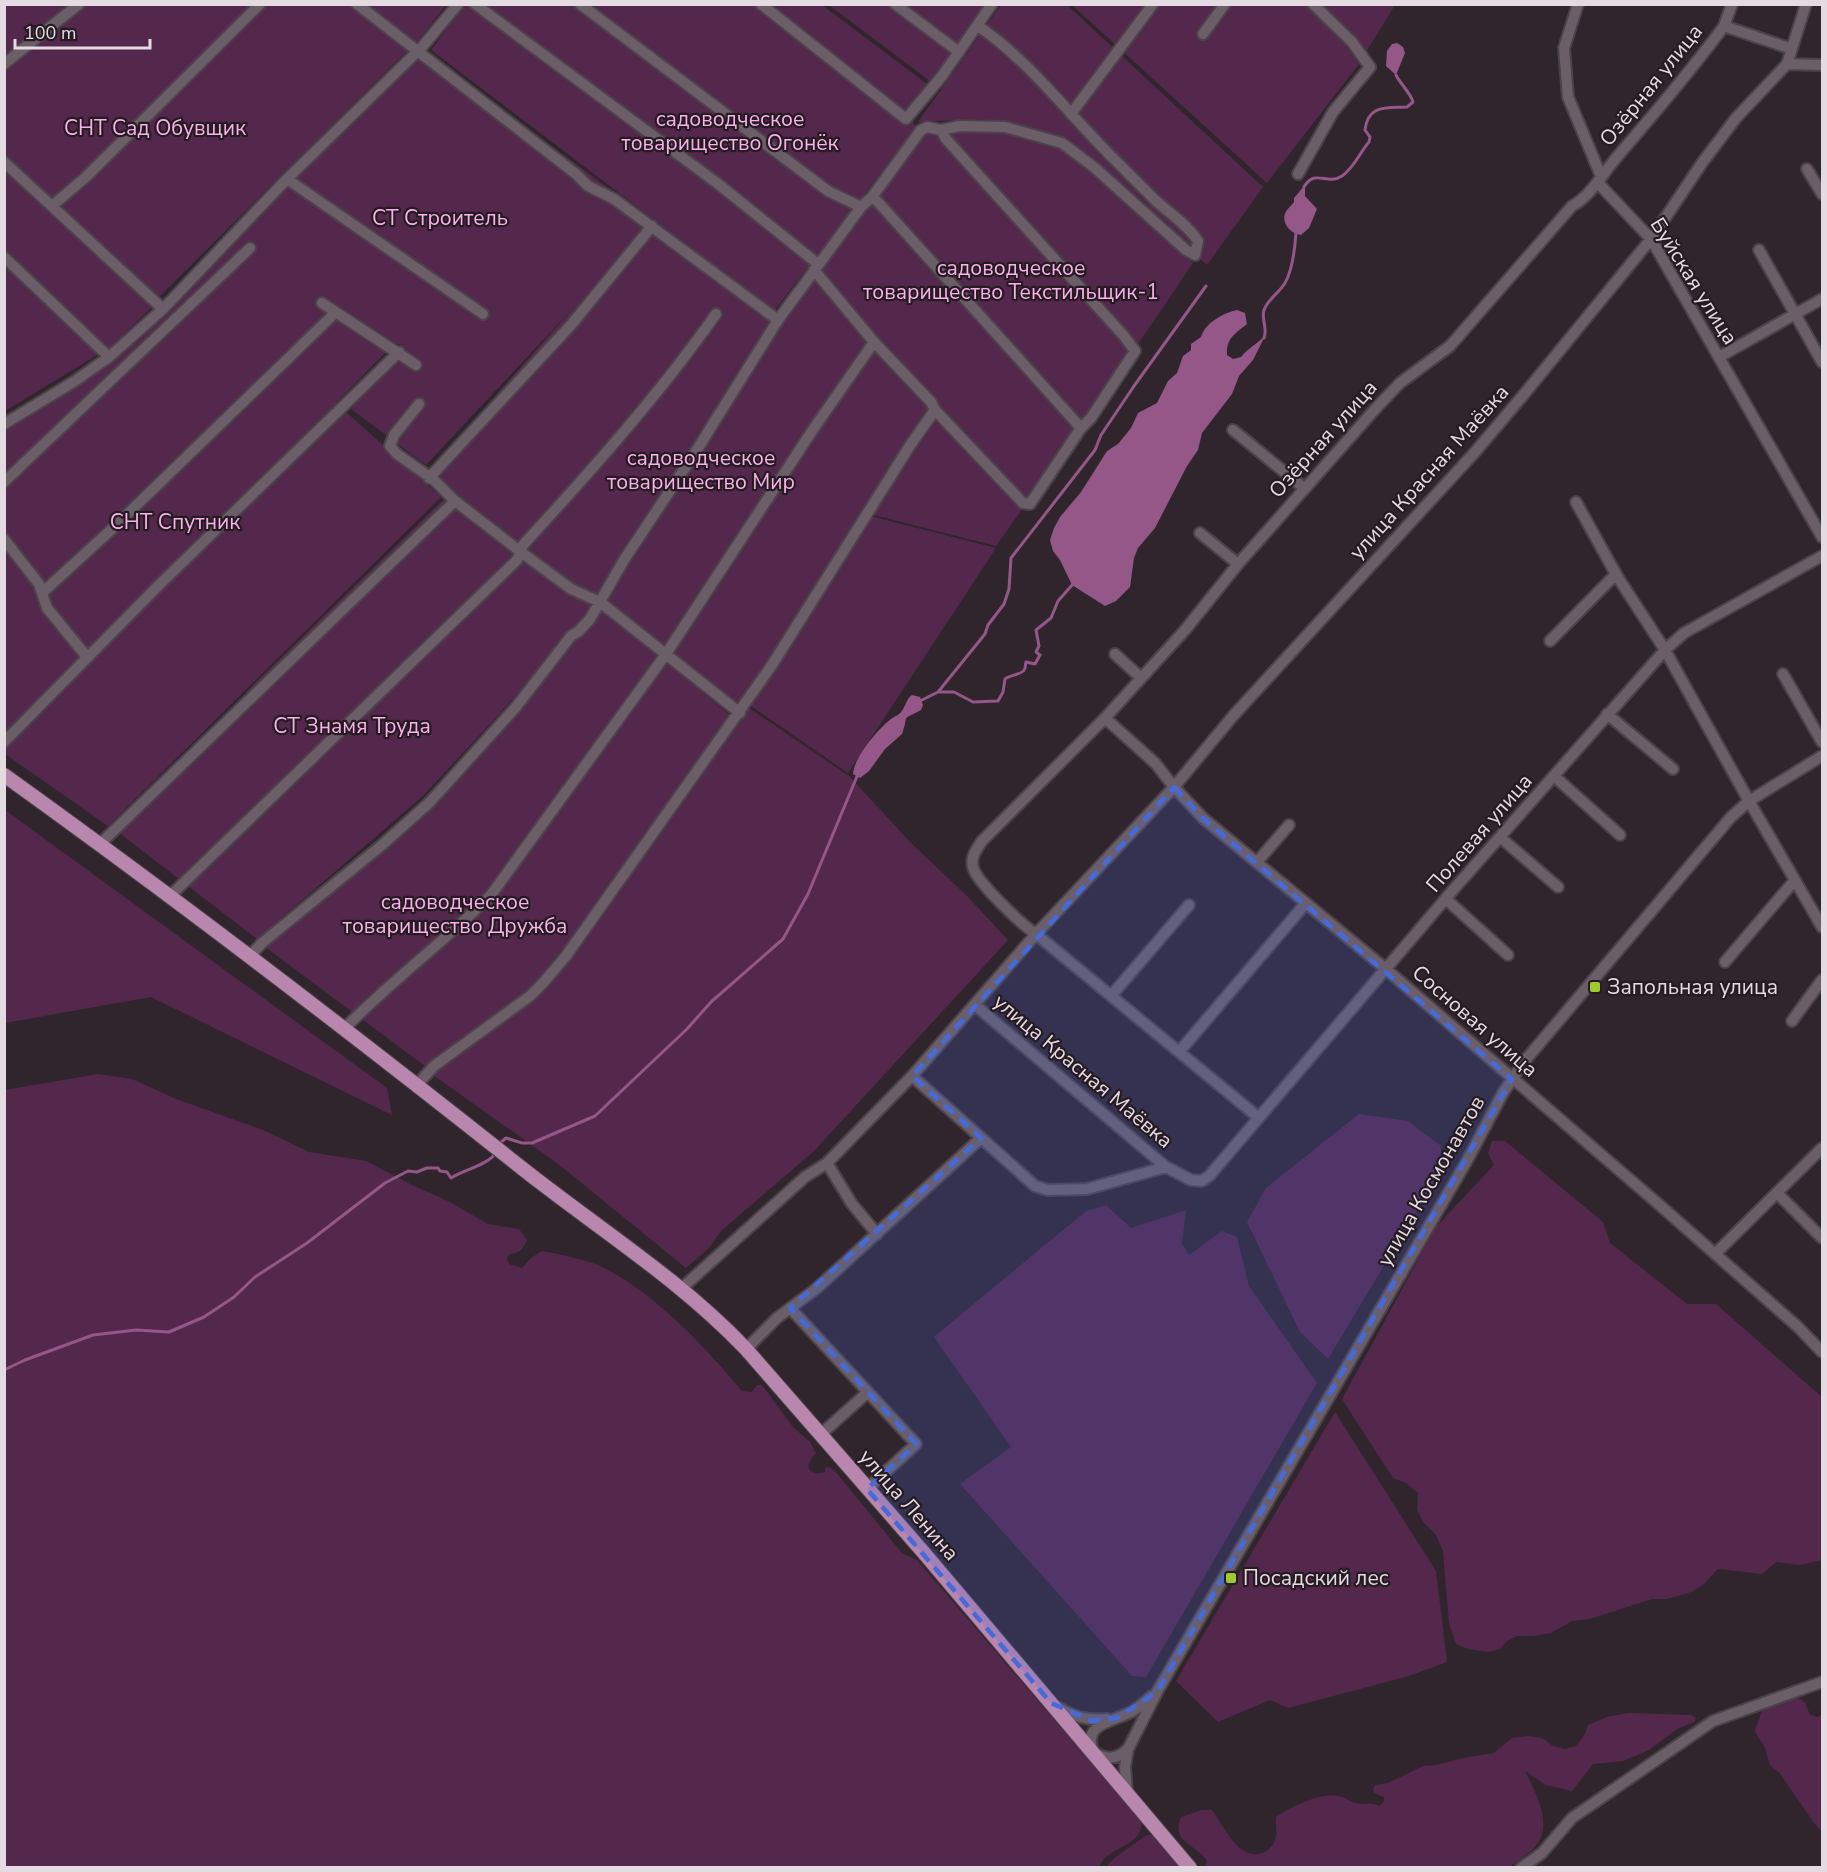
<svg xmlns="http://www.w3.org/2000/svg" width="1827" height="1872" viewBox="0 0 1827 1872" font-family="'Nunito Sans',sans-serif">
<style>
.green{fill:#54284c}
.water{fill:#945788}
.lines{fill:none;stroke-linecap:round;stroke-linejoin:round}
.stream{stroke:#945788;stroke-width:3}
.minor-casing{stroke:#4c434a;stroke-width:14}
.major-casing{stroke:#4c434a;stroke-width:16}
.minor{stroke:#6b5e68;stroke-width:10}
.major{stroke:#b986ae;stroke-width:14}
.marked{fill:#456ada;fill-opacity:0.2;stroke:#456ada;stroke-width:4.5;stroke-dasharray:12 8;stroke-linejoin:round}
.poi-dot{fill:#9eca2e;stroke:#261b23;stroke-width:2}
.labels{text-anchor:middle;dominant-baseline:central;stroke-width:4.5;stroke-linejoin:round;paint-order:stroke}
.street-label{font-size:21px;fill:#e3dbe1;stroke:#261b23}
.park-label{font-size:21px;fill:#f9b2e9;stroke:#261b23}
.poi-label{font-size:21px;fill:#e3dbe1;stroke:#261b23;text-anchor:start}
</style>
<rect width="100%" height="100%" fill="#30252d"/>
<path class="green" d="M4,5H352L410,48L157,299L5,157Z
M367,5H446L416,43Z
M464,5H822L935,90L912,122L916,126L971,122L1066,140L1010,122L977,119L918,122L1001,5H1067L1263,187L1207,265L1098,169L1193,263L1026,509L1005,486L1023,508L996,546L870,514V516L996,548L848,773L751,706L847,550L740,707L630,622L559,573L427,473L575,306L426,465L351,409L401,344H394L336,403L441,497L108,826L5,754V431L111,362L164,316L241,231L422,50L653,221L648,227L771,321L890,161L774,311L431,50Z
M829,5H997L939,88Z
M1072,5H1306L1341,39L1359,64L1267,183Z
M1318,5H1395L1366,52Z
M4,167L154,305L112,346L5,411Z
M447,496L600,605L424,795L257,939L118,832L254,684Z
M601,607L731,716L568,942L531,988L425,1066L265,947L427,798Z
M749,708L849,776L912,844L966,895L1008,940L814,1151L721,1231L709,1248L686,1268L557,1163L433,1075L534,998L575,955Z
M5,810L387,1088L392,1115L151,997L5,1023Z
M98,1074L132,1079L176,1099L263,1130L309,1152L366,1161L414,1186L448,1201L488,1224L519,1229L527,1240C523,1249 519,1254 509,1254L507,1258L509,1264L522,1268L531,1258L542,1251C562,1255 586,1259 604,1268C656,1294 705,1347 742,1391L752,1392L757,1385H762L793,1427L810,1442L816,1453C814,1456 811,1458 810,1461C804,1473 818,1475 825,1472V1468L829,1467L835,1471L902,1553L917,1560L1141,1821C1144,1843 1116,1846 1104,1859C1102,1861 1100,1865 1098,1868L5,1867V1090Z
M1359,1114L1408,1121L1441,1146L1440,1172L1328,1359L1300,1332L1247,1222L1266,1188Z
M1492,1141H1505L1603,1222L1610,1243L1687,1304H1716L1822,1397V1560L1800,1565L1776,1562L1762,1574L1718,1569L1704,1584L1691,1592L1667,1599H1652L1590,1619L1572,1621L1551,1633L1533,1636H1517L1507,1641L1500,1649L1488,1652L1468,1649L1456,1644L1449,1623L1443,1551L1436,1535L1424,1523L1417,1510L1418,1493L1406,1483L1393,1478L1342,1399L1436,1227L1494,1165L1488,1153Z
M1106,1205L1131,1228L1186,1210L1182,1244L1189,1255L1222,1231L1237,1237L1249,1286L1317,1383L1146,1677L1132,1676L960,1484L1011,1447L934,1337L1086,1211Z
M1335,1412L1436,1571L1447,1662L1409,1676L1288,1708L1270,1700L1218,1722L1176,1681Z
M1797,1698L1805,1702L1810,1715L1817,1717L1822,1715V1832L1814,1823L1779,1772C1767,1766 1769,1759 1765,1748C1762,1741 1757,1737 1755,1730L1764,1706L1784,1699Z
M1628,1713L1691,1715L1696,1718L1694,1722L1677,1729L1649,1750L1623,1761L1593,1764L1572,1791L1546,1785L1525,1771C1536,1794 1556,1828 1532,1850C1525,1856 1517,1862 1509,1867H1205L1207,1861C1198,1845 1170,1843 1181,1817L1202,1810H1212C1224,1826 1238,1861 1262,1853C1268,1851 1273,1846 1275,1840C1278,1833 1275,1826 1276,1817C1290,1807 1322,1792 1339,1796C1346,1798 1354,1804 1361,1804C1370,1804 1371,1803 1380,1806L1384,1801V1797L1374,1793L1373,1789L1375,1785L1388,1783L1423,1766L1437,1765L1463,1758L1494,1753L1512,1738L1529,1736L1542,1738L1553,1746L1565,1749L1576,1746L1585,1734L1588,1725L1607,1717Z
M1147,1835H1151L1155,1837L1179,1867H1106L1114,1858Z"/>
<path class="water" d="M1397,43L1403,47L1405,53L1396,75L1386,66L1387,51L1392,44Z
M1305,185V196L1317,209L1309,228L1301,235C1290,234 1279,221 1287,210C1289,207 1292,205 1294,202V198Z
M1237,310L1245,313L1247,324C1235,334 1226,338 1227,355L1233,359L1241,357C1247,349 1257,344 1265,336L1253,360L1239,376L1232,394L1202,433L1198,450L1187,466L1155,528L1138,548L1134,558L1130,587L1116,601L1105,606L1072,585L1060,560L1053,551L1050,540L1054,528L1060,517L1081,492L1107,451L1118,444L1131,428L1138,413L1157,403L1168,381L1177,373L1183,356L1191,350V344L1201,337C1205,323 1223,313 1237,310Z
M912,695L920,697L923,705L921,710C899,722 910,712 902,734L885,749L869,771L860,778L853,774C854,757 878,729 891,719C893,717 897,716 899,714C905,710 905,700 912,695Z"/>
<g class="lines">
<path class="stream" d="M1304,187C1315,168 1327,186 1342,176C1354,168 1360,152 1369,142L1370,137L1365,130C1368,104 1387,108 1407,107L1413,102C1410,92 1401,85 1396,75
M1264,338C1268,328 1261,320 1264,310C1268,299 1279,293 1285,283C1293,269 1295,248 1296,232
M938,692L985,634L988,625L1004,604L1009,589L1011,558L1095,450L1101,435L1134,386L1206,286
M920,701L938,692H954L973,702L998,701L1003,692L1005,679C1010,675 1023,674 1024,670C1026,668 1025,665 1026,662L1035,664L1040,655L1036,652L1039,646L1036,630L1051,618L1058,601L1073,584
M500,1143L506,1138L522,1143H532L595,1116L687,1029L711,1002L783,939L808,894L858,774
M4,1370L25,1360L93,1335L136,1330L169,1332L204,1317L234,1297L255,1277L307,1243L385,1183L408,1171L417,1172L427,1168H438L440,1171L447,1172L451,1178C462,1171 488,1164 494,1155"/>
<defs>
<path id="minor" d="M357,4L576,174L588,186L614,199L778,320
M475,4L717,183L818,264
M580,4L828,191L861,207
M761,4L906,119L942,76L992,4
M895,4L959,52
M1578,4L1564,48L1568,97L1601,176L1599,184L1651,239L1822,537
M1724,26L1732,4
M1203,34L1225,4
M4,64L79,4
M1787,64L1822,65
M1071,114L1153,4
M4,162L163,309
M1807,169L1822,194
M1298,174L1333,112L1370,67L1352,42L1313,4
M287,179L483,314
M872,197L878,202L1081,428
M52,206L87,176L260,4
M1759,250L1822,362
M4,257L109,357
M814,270L874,342L931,402L935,410L1023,503L1030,504L1081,428L1091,418L1135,351L1124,336L946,139L941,130
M322,303L416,365
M1719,357L1822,299
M419,404L394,435L390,446L397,454L434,480L455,501L521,552L571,589L600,602L740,713
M4,424L75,381L109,357L163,309L287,179L422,47L458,4
M1233,430L1304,488
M429,478L571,325L652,226
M4,482L250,248
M1576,502L1617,576L1665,650L1749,801L1822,927
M1200,533L1238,564
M4,539L39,584L47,608L87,657
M43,592L112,529L335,313
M1550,641L1616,574
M1115,654L1141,678
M1783,674L1822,742
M1607,714L1673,769
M1105,718L1155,763L1174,787L1203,818L1387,970L1663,1208L1798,1327L1822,1352
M4,742L158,586L399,352
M1554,776L1620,835
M1501,838L1558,887
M100,844L455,501
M1257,862L1289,825
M170,896L517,560L523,545C591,471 658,396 716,314
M1447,900L1508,955
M250,956L262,943L382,845L430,802L516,707L571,636L579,631L590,619L624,560L693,456L778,320L861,207L872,197L921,130L927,127L941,130L959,126L1005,127L1062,143L1095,168L1186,250L1195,255L1198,241C1187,224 1169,213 1155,200C1142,187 1129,174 1116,161C1071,117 1030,61 978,26
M1725,962L1795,880
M1111,996L1189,905
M975,1005L1166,1167L1191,1180L1202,1181L1210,1175L1453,890L1665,650L1684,633L1822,556
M1792,1021L1822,980
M344,1029C391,981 444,942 491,895L666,654L812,431L874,342
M1179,1052L1306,903
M912,1076L1035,1186L1048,1190L1087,1189L1166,1167
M417,1085L434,1066L530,996L543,983L566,956L772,665L911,444L935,410
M1258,1117L1036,934C1021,924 981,886 974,870C969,859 976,850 982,841L1105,718L1185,630L1238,564L1377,407L1400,383L1450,346L1572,206C1589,197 1600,178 1612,163C1650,118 1689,74 1724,26L1792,49
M827,1163L852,1204L877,1234
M1777,1193L1822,1238
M1716,1253L1822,1148
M682,1288L805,1177L827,1163L912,1076L1036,934L1174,787L1233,716L1476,451L1525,393L1651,239L1702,163L1736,118L1787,64L1806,4
M790,1308L916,1444L867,1489
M746,1349L777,1318L817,1288L981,1138
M820,1435L868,1392
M1057,1707C1074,1717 1088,1721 1107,1719
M1128,1749C1116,1760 1106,1760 1093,1752C1082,1722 1114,1722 1133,1711C1140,1707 1146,1701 1152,1696
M1127,1793L1125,1767L1128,1749L1157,1692L1468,1159L1503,1093L1523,1063L1731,817L1749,801L1822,756
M1521,1868L1542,1853L1572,1818L1713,1721L1822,1682"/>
<path id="major" d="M4,775C181,902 353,1034 523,1169C599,1229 678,1278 746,1349L924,1553L1190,1868"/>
</defs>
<use href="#minor" class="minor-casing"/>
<use href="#major" class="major-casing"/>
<use href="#minor" class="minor"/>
<use href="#major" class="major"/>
</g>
<path class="marked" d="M1174,787L1203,818L1512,1079L1157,1692L1117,1718L1092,1721L1051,1703L867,1489L916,1444L790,1308L981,1138L912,1076Z"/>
<g class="poi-dot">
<rect x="1589" y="981" width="12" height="12" rx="3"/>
<rect x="1225" y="1572" width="12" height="12" rx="3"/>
</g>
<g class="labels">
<g class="street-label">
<text transform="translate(1651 85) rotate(-51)">Озёрная улица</text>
<text transform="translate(1694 281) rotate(58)">Буйская улица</text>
<text transform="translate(1323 439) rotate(-48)">Озёрная улица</text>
<text transform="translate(1429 472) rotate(-48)">улица Красная Маёвка</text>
<text transform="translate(1479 833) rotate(-49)">Полевая улица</text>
<text transform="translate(1475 1021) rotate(41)">Сосновая улица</text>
<text transform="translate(1083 1071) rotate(40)">улица Красная Маёвка</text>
<text transform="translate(1431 1181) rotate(-60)">улица Космонавтов</text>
<text transform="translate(909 1505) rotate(49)">улица Ленина</text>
</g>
<g class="park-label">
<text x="730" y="119">садоводческое<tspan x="730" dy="24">товарищество Огонёк</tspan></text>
<text x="155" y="128">СНТ Сад Обувщик</text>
<text x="440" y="218">СТ Строитель</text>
<text x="1011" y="268">садоводческое<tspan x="1011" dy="24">товарищество Текстильщик-1</tspan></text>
<text x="701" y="458">садоводческое<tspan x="701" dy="24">товарищество Мир</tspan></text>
<text x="175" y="522">СНТ Спутник</text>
<text x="352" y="726">СТ Знамя Труда</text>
<text x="455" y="902">садоводческое<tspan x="455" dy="24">товарищество Дружба</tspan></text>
</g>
<g class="poi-label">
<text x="1607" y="987">Запольная улица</text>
<text x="1243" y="1578">Посадский лес</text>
</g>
</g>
<rect width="1827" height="1872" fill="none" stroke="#e3dbe1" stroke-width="12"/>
<path d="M15 39v9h135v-9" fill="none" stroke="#e3dbe1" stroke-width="3"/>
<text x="24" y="39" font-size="18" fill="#e3dbe1" stroke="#261b23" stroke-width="4.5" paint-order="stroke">100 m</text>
</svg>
